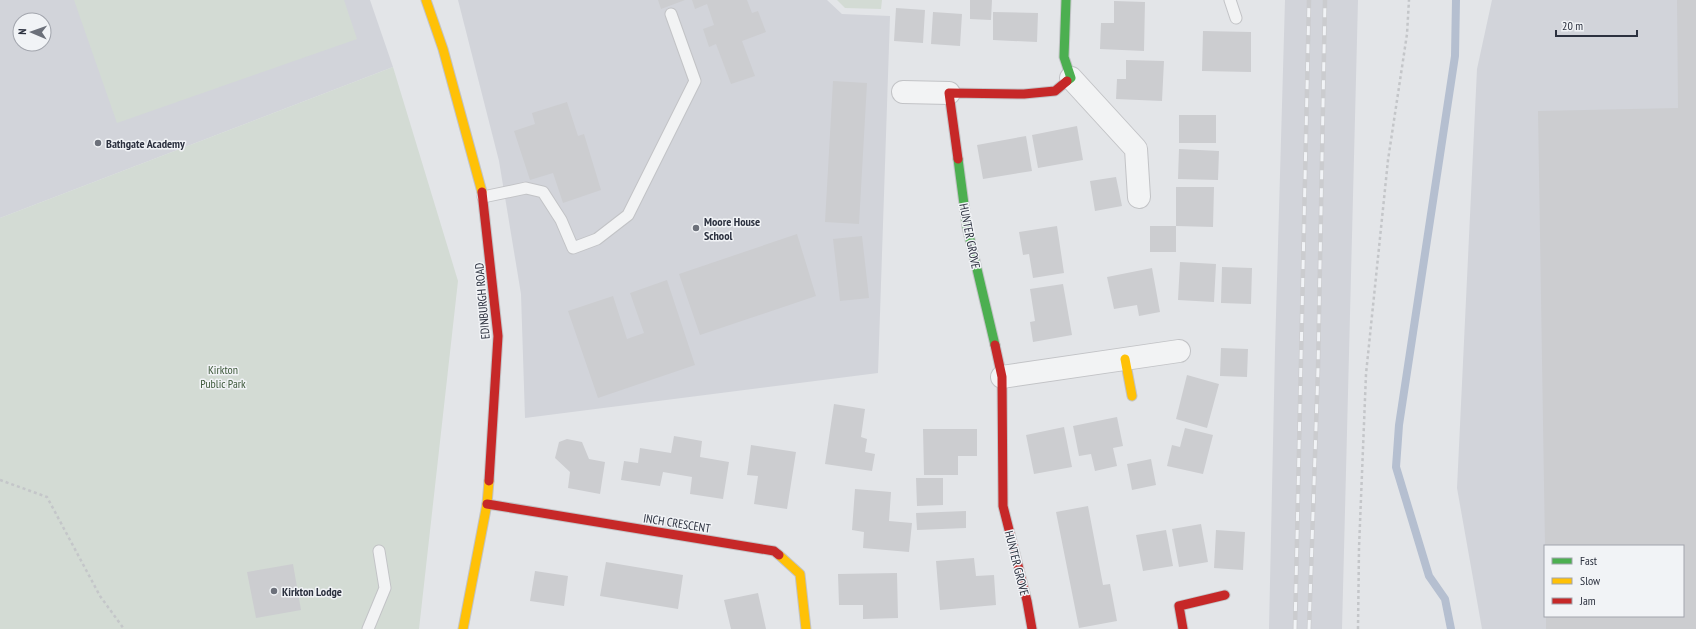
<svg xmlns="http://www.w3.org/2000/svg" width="1696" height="629" viewBox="0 0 1696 629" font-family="'PT Sans Narrow',sans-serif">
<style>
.built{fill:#d2d4da;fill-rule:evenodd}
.green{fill:#d3dbd4}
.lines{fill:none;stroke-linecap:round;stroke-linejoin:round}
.stream{stroke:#b5bfd0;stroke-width:8}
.building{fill:#cccdd0}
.lane-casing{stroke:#c2c3c6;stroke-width:13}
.street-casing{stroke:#c2c3c6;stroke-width:24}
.fast-casing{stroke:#c2c3c6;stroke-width:11}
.slow-casing{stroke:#c2c3c6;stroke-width:11}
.jam-casing{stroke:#c2c3c6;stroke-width:11}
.path{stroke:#c4c6c9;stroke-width:2.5;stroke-dasharray:3 3;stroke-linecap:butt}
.lane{stroke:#f2f3f4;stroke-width:11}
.street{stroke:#f2f3f4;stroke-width:22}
.fast{stroke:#4caf50;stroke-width:9}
.slow{stroke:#ffc107;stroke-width:9}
.jam{stroke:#c62828;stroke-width:9}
.rail-casing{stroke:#cbcccf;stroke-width:4.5}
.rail{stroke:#f1f3f6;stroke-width:3;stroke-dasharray:9;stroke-linecap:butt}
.poi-dot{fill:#6c707a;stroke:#f1f3f6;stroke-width:1.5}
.labels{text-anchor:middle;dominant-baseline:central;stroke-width:3;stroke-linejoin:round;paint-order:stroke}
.poi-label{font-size:12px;font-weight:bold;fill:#2c313f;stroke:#f1f3f6;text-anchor:start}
.street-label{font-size:12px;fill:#2c313f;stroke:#f1f3f6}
.park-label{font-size:12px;fill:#3e593b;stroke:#f1f3f6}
</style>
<rect width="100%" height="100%" fill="#e3e5e8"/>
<path class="built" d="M0,0H370L393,67L0,218ZM20,20H44V44H20Z
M458,0H827L842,14L890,16L878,373L525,418L521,294L499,161Z
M1285,0H1358L1342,629H1269L1275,350Z
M1492,0H1696V629H1482L1457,488L1477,69ZM1545,546H1683V616H1545Z"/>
<path class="green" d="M74,0H344L357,39L117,123Z
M837,0H882L881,9L845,8Z
M393,67L458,281L419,629H0V218Z"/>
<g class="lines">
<path class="stream" d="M1451,629L1445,599L1429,576L1396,467L1399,425L1455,56L1456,0"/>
</g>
<path class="building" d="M658,0H685L661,9Z
M692,0H747L752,13L758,11L766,32L742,41L755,76L731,84L716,44L709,47L703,29L714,25L707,4L695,9Z
M970,0H992L991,20L970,19Z
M1677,0H1696V629H1546V616H1683V546H1545L1538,111L1678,108Z
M1114,1L1145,2L1144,51L1100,49L1101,23H1114Z
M896,8L925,10L923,43L894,41Z
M933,12L962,14L960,46L931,44Z
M993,12L1038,13L1037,42L993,40Z
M1203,31L1251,32V72L1202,71Z
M1126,60L1164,61L1162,101L1116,99L1117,79H1126Z
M833,81L867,83L859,224L825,222Z
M567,102L578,136L584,134L601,190L563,203L553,173L530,180L514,131L535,124L532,113Z
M1179,115H1216V143H1179Z
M1077,126L1083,160L1038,168L1032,135Z
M1026,136L1032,171L983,179L977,145Z
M1179,149L1219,151L1218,180L1178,179Z
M1116,177L1122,206L1095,211L1090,181Z
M1176,187H1214L1213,227L1176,226V252H1150V226H1176Z
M1057,226L1064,273L1033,278L1029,254L1023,255L1019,232Z
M797,234L816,296L700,335L679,274Z
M862,236L869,298L840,301L833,239Z
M1180,262L1216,264L1214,302L1178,300Z
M1222,267L1252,268L1251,304L1221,303Z
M1152,268L1160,312L1139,316L1137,305L1114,309L1107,277Z
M667,280L695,365L598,398L568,311L613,296L627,339L644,333L630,293Z
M1063,284L1072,335L1033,342L1030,322L1035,321L1030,289Z
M1221,348L1248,349L1247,377L1220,376Z
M1187,375L1219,384L1207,428L1176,419Z
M834,404L865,409L861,437L867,439L865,452L875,454L872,471L825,464Z
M1117,417L1123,446L1113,448L1117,466L1095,471L1091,454L1079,456L1073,426Z
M1064,427L1072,467L1034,474L1026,435Z
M1185,428L1213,435L1203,474L1167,466L1172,445L1180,447Z
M923,429H977V456H958V475H924Z
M674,436L702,441L700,457L729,462L723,499L690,494L692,477L663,472L660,486L621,480L624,461L638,463L640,448L671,453Z
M567,439L582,442L589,459L605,462L600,494L568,488L570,472L555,458L559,442Z
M751,445L796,452L787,509L754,504L758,476L747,475Z
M1151,459L1156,485L1132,490L1127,464Z
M916,478H943V505L917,506Z
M855,489L891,492L889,521L912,523L909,552L863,548L864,532L852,530Z
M1088,506L1103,585L1110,584L1117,621L1079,628L1056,512Z
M966,511V528L917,530L916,513Z
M1201,524L1208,562L1179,567L1172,529Z
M1166,530L1173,566L1143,571L1136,535Z
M1216,530L1245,532L1243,570L1214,568Z
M974,558L976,576L994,575L996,605L940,610L936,561Z
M606,562L683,575L678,609L600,596Z
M293,564L301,610L256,618L247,572Z
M535,571L568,576L564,606L530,601Z
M897,573L898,618L863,619V605H839L838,574Z
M758,593L766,629H731L724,600Z"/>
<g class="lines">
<defs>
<path id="lane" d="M1230,0L1236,18
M483,197L526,188L543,192L561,220L573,248L597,239L628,215L695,81L671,14
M368,629L385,588L379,551"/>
<path id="street" d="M1071,78L1136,149L1139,197
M903,92L949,93
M1002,377L1179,351"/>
<path id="fast" d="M1066,0L1064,57L1071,78L1067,81
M958,159L967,227L995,345"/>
<path id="slow" d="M426,0L443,49L482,192
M1125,359L1132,396
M779,555L800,574L806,629
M463,629L487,504L489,481"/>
<path id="jam" d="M958,159L949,93L1024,94L1055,91L1067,81
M482,192L498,336L489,481
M995,345L1002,377L1003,506L1027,601L1032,629
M487,504L774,551L779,555
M1183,629L1179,606L1225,595"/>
</defs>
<use href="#lane" class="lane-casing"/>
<use href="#street" class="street-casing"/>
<use href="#fast" class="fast-casing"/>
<use href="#slow" class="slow-casing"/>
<use href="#jam" class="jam-casing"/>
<path class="path" d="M0,480L47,497L100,596L124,629
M1358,629L1359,548L1366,374L1388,160L1407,34L1409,0"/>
<use href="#lane" class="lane"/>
<use href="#street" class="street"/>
<use href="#fast" class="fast"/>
<use href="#slow" class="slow"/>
<use href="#jam" class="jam"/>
<defs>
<path id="rail" d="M1295,629L1309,0
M1309,629L1318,369L1325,0"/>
</defs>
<use href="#rail" class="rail-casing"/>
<use href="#rail" class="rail"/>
</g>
<g class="poi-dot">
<circle cx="98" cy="143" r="4"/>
<circle cx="696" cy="228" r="4"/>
<circle cx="274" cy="591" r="4"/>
</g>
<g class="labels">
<g class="poi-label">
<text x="106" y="143">Bathgate Academy</text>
<text x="704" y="221">Moore House<tspan x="704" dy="14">School</tspan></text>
<text x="282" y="591">Kirkton Lodge</text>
</g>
<g class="street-label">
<text transform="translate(970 236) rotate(79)">HUNTER GROVE</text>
<text transform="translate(482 301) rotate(-95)">EDINBURGH ROAD</text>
<text transform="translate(677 523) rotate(9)">INCH CRESCENT</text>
<text transform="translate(1017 563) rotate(76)">HUNTER GROVE</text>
</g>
<g class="park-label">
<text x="223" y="369">Kirkton<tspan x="223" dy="14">Public Park</tspan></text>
</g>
</g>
<rect x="1544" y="545" width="140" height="72" fill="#f1f3f6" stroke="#a2a5ad"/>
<rect x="1552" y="558" width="20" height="6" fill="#4caf50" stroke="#a2a5ad"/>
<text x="1580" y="565" font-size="12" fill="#2c313f">Fast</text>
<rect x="1552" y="578" width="20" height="6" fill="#ffc107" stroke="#a2a5ad"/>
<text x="1580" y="585" font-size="12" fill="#2c313f">Slow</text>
<rect x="1552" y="598" width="20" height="6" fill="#c62828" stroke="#a2a5ad"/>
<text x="1580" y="605" font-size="12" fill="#2c313f">Jam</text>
<g transform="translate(32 32) rotate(272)"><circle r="19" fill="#f1f3f6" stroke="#a2a5ad"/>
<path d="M0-3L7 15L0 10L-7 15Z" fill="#6c707a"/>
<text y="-6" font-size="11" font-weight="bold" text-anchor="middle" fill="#2c313f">N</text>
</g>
<path d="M1556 30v6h81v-6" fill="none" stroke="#2c313f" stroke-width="2"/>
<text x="1562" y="30" font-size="12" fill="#2c313f" stroke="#f1f3f6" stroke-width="3" paint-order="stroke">20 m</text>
</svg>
